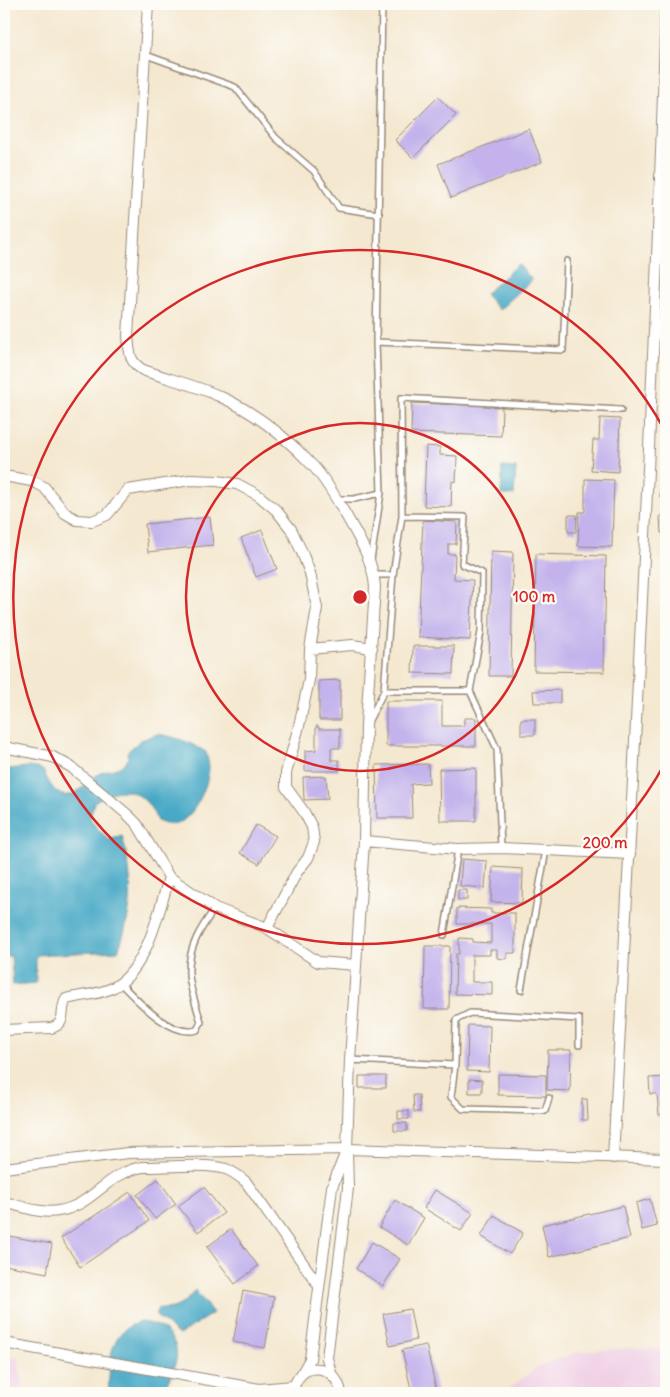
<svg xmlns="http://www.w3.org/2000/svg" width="670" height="1397" viewBox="0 0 670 1397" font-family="Delius,sans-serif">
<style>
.built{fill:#f0d0e5}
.water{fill:#46a9c6;stroke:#406a72}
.building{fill:#c3b2ec}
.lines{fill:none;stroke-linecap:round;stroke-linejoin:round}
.lane-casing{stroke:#988977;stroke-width:8}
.street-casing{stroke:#988977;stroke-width:12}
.lane{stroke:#fff;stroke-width:5}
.street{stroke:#fff;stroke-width:10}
.ring{fill:none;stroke:#d62828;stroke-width:2.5}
.centre{fill:#d62828;stroke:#fdfcf7;stroke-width:2.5}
.ring-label{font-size:15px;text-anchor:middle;font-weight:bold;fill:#d62828;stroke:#fdfcf7;stroke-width:4.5;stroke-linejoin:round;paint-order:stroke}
</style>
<rect width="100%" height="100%" fill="#fdfcf7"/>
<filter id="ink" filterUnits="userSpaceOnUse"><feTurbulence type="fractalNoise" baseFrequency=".02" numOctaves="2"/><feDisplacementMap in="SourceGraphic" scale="10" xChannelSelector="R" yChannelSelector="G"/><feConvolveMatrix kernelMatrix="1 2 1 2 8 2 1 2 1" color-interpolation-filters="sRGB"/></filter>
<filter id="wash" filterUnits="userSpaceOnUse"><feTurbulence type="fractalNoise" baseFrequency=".0096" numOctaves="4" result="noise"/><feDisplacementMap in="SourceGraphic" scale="20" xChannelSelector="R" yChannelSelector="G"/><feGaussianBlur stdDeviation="1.12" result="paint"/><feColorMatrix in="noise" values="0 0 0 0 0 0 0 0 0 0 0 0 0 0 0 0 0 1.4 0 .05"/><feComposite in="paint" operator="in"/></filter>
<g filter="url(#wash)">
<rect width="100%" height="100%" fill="#f4e8d0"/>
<path class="built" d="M629,1348L666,1349V1393H503L539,1366L578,1352Z
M4,1357L18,1358L24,1393H4Z"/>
<path class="water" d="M518,264L532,280L499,310L485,294Z
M502,467L516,468L514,495H501Z
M158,734C176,737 190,742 206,752C207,757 209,763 209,768C209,784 194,819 176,824C169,826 163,823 157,821C150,801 135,785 111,793C105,795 99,799 94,802L90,818C94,827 103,832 108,840L122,836C134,879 134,909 118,951L36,955V983L13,985L11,956L4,957V770C16,768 31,765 43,770C50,785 59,805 79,790C85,785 91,779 97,775C107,768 122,771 128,759L127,752L141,740Z
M195,1290L213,1313L179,1335L155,1315L158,1308C174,1312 186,1303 195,1290Z
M141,1322C161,1323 180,1338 176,1360C174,1371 167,1383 163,1393H108C111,1364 106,1330 141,1322Z"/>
<g id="blocks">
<path class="building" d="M438,97L456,115L413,158L395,140Z
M529,129L542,162L451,198L438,164Z
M412,403L502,406L501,436L411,433Z
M600,418L620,419L618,472L591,470L593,440H599Z
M426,446L440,447V455L457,456L456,482L452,481L451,507L424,506Z
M585,479L614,480L612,547L578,546L579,512H585Z
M660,481H666V497H660Z
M663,501H666V533H661L660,516H663Z
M568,515H577L576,532H568Z
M210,517L213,545L148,552L145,524Z
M423,520L457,522L456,544H448V554H455L454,579L473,580L470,640L418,637Z
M262,530L277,569L256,577L241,538Z
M491,551L513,552L511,676H489Z
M536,554L606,556L604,672L534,671Z
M413,646H454L453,674L412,673Z
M340,680V720H319V681Z
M560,690V703H534L533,691Z
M386,701H442V726H464V718H476V746H386Z
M521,719H535V735H521Z
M316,726H318L319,729H340V748H331V760H339V771H305V751L316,750Z
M428,764L429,783L411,784L412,818H377L376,765Z
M476,768V821H440L439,769Z
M326,776L328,799L304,800L303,777Z
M256,825L276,836L259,864L240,853Z
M462,859L487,861L485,888L460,886Z
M493,867L523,869L522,903L491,902Z
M458,890H467V900H458Z
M457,908L491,909V913H515V953H507V959L497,958V950H490V955H472V982H492V995L455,994L456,954H459V938L473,939V942L491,943V924H457Z
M425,946H450L449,1009H424Z
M468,1025L490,1026L489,1072L467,1071Z
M548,1050H571L570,1091L547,1090Z
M498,1074L546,1075V1096L498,1095Z
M359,1076H386V1088H359Z
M666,1077V1114L659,1115L657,1094H650L649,1078Z
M469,1079L482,1080V1093H469Z
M413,1095H419L420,1112H414Z
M582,1099H587L588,1120H582Z
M398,1111H409V1119H398Z
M394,1123H407V1131H394Z
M158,1179L176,1204L155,1219L137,1195Z
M204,1187L224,1213L198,1232L178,1206Z
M435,1190L473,1213L461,1231L424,1208Z
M130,1192L149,1221L80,1267L61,1238Z
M650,1199L657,1226L642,1230L636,1203Z
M395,1200L424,1218L408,1245L379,1227Z
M666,1203V1225H665L661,1204Z
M623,1206L630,1238L549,1257L542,1225Z
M494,1215L523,1233L510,1254L481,1236Z
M231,1229L258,1266L235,1284L207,1247Z
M4,1235L52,1244L47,1273L4,1265Z
M372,1242L400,1259L383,1286L356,1269Z
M243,1291L274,1297L265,1348L233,1342Z
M410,1309L416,1340L390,1346L383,1314Z
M426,1345L437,1393H412L402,1350Z"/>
</g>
</g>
<g filter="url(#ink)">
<use href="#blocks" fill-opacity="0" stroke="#988977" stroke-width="1"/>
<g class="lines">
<defs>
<path id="lane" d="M146,55L235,87L276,138L314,171L339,208L379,214
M376,342L563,350L567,261
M337,499H354L381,493
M371,560L381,493L376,342L382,4
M374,575H393
M384,691L393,575L402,516L401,398L621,410
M470,691L497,749L501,848
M369,720L384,691H470L481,632L482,573L462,564L465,517L402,516
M444,935L458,849
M121,984C137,1000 171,1038 197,1030L201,1022C197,1008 189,987 189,973C188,947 201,928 215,908
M521,990L546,850
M350,1060L455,1065
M549,1098L545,1111L463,1109L451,1097L455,1065L456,1020L470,1013L579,1019V1045"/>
<path id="street" d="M148,4L128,336C130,352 128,361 143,370C168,379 195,385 219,396C255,412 286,437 313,466C327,481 337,500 347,517C360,540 373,561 375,587L366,725L364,841L350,1060L347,1149L348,1188L327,1358L331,1373
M4,476L32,481L44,487L65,513L77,520L92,521L107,515L128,490L190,480L217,481L237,484L258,495L276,510L291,529L301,550L310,573L317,608L310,649L309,680L299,726L286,773V787L304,812L312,827L314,842L308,858L297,872L267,928L215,908L169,877C160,909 146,971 114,987C100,995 81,995 66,999C59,1012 68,1023 51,1028L4,1030
M310,649L352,645L372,648
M4,747L53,757L71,767L128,815L137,824L169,877
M364,841L458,849L501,848L630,854
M267,928L318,962L356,965
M613,1158C634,773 654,389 666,4
M4,1168L128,1153L347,1149L666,1159
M4,1202C21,1206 40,1214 58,1211C93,1206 107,1172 143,1167C166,1167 206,1163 226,1169C234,1172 240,1177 246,1182L319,1286
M4,1343L259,1389L294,1386
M302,1373L310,1359L332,1187L345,1154
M293,1393C296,1360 336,1361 341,1393"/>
</defs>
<use href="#lane" class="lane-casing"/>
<use href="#street" class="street-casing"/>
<use href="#lane" class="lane"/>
<use href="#street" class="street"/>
</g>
</g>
<g class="ring">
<circle cx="360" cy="597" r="174"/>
<path d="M665 763A347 347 0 1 1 665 431"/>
</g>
<circle cx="360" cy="597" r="8" class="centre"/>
<g class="ring-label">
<text x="534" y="602">100 m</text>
<text x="605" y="848">200 m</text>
</g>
<rect width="670" height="1397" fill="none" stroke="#fdfcf7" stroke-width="20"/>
</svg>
